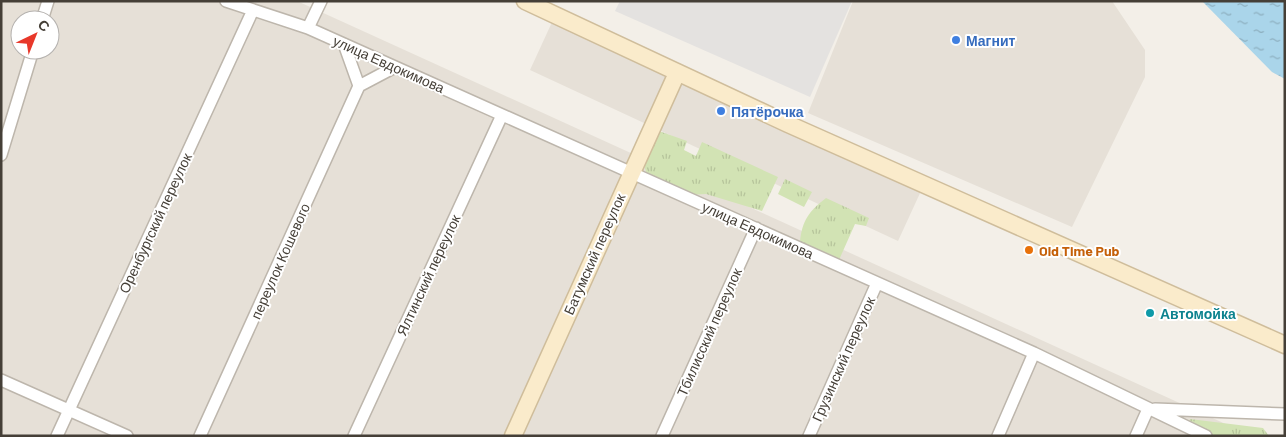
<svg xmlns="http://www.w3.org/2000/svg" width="1286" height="437" viewBox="0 0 1286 437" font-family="Barlow,sans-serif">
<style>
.residential{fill:#e6e0d7;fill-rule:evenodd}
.grass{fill:url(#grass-tufts)}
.parking{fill:#e4e2e0}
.water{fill:url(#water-ripples)}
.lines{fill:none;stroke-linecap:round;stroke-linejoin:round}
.street-casing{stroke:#bdb6ac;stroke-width:14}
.secondary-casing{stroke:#cfbd9b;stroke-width:19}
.street{stroke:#fff;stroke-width:11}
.secondary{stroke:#faebcb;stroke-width:16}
.shop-dot{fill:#3f7fe0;stroke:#fff;stroke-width:2}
.food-dot{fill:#e8710a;stroke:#fff;stroke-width:2}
.culture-dot{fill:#0f9aa8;stroke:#fff;stroke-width:2}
.labels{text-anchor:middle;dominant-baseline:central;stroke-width:4;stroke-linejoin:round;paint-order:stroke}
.shop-label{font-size:14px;font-weight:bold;fill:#366cbe;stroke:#fff;text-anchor:start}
.street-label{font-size:14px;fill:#453f37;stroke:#fff}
.food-label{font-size:14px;font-weight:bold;fill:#c56008;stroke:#fff;text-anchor:start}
.culture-label{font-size:14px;font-weight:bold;fill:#0d838f;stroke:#fff;text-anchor:start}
</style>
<defs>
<pattern id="grass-tufts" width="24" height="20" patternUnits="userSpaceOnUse" patternTransform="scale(1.25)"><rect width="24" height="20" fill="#d2e3b4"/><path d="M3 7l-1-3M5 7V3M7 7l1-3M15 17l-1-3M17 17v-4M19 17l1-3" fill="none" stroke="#b6c49b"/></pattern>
<pattern id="water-ripples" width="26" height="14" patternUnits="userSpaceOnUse" patternTransform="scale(1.25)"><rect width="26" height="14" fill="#aad5ea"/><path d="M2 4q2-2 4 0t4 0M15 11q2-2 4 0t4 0" fill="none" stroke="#8caebe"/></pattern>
</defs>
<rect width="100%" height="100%" fill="#f3efe8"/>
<path class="residential" d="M1,1H297L1252,436H1ZM20,20H50V50H20Z
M853,1H1112L1145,50V77L1072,227L808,113Z
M553,20L921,191L898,241L530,70Z"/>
<path class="grass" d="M659,131L687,141L684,150L696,156L702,142L778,177L762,211L706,194L689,195L647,175L644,165Z
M785,179L812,192L804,207L778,194Z
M826,198L869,218L866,226L855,224L839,260L800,242C802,221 809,211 826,198Z
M1190,419L1263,428L1269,436H1216L1188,424Z"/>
<path class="parking" d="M620,1H852L810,97L615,11Z"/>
<path class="water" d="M1202,1H1285V79L1272,72Z"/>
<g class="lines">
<defs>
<path id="street" d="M226,1L308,28L1034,353L1206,436
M42,20L48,1
M308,28L321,1
M344,44L359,86L395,67
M1,155L33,50
M1,380L127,436
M1155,409L1285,414
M57,436L253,10
M200,436L359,86
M354,436L502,115
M662,436L756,228
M809,436L877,283
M998,436L1034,353
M1136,436L1148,409"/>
<path id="secondary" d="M525,1L788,124L1285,345
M513,436L677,73"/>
</defs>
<use href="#street" class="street-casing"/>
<use href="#secondary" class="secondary-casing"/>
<use href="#street" class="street"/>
<use href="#secondary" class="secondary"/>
</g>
<g class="shop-dot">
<circle cx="956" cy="40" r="5"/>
<circle cx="721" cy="111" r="5"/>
</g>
<circle class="food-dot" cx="1029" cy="250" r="5"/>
<circle class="culture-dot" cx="1150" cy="313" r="5"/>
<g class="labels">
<g class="shop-label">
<text x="966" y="40">Магнит</text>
<text x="731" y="111">Пятёрочка</text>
</g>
<g class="street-label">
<text transform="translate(389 64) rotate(24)">улица Евдокимова</text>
<text transform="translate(155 223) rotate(-65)">Оренбургский переулок</text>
<text transform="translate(758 230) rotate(24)">улица Евдокимова</text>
<text transform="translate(594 254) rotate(-66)">Батумский переулок</text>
<text transform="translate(280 261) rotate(-66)">переулок Кошевого</text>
<text transform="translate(428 275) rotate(-65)">Ялтинский переулок</text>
<text transform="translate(709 332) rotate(-66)">Тбилисский переулок</text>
<text transform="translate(843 359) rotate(-66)">Грузинский переулок</text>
</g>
<g class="food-label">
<text x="1039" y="250">Old Time Pub</text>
</g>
<g class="culture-label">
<text x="1160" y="313">Автомойка</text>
</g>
</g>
<rect width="1286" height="437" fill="none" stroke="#453f37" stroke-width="5"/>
<g transform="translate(35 35) rotate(43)"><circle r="24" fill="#ffffff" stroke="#b5b2af"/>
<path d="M0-4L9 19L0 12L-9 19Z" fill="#e8382a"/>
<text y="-8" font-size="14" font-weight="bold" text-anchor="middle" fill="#453f37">С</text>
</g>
</svg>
